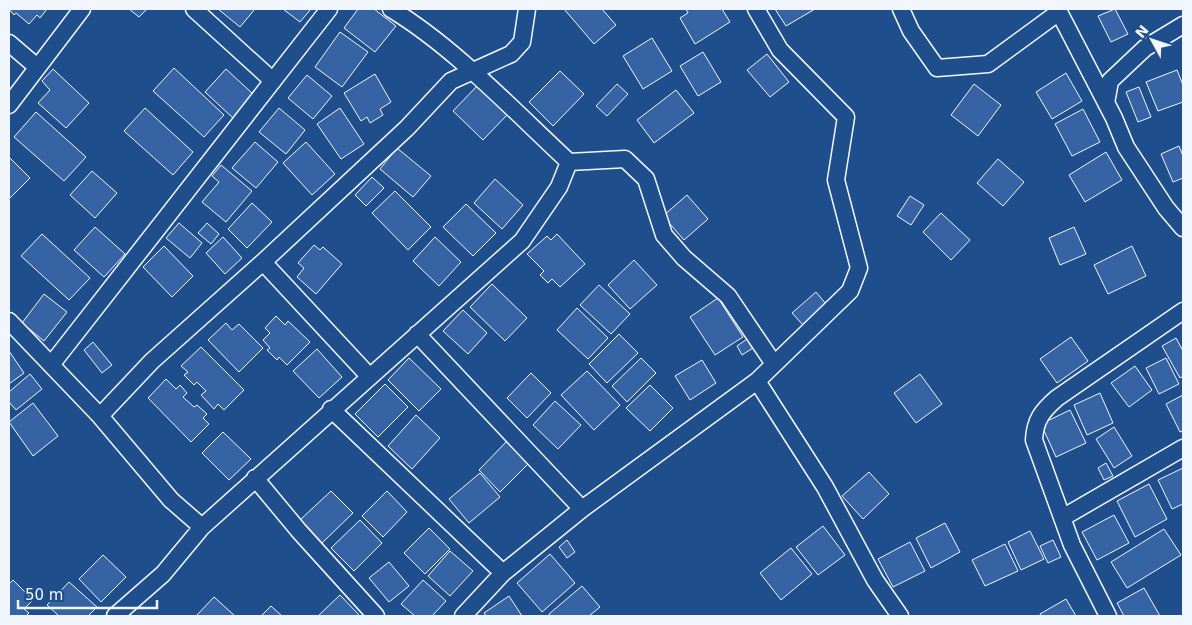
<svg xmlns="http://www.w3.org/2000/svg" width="1192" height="625" viewBox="0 0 1192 625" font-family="'DejaVu Sans',sans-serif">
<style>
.building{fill:#3563a3;stroke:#f2f6ff}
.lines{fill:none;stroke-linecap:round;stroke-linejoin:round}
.street-casing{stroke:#f2f6ff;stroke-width:19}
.street{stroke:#1f4e8c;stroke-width:16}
</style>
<rect width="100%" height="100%" fill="#1f4e8c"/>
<path class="building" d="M9,9H47L40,18L37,15L29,24L16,13L14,15Z
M129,9H147L139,17Z
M218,9H255L240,27Z
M283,9H311L300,22Z
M358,9H374L396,26L375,52L344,28Z
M564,9H602L616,25L594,44Z
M686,9H722L730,22L695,44L680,18L688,13Z
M775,9H815L786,26Z
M1115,9L1128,34L1111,42L1098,16Z
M340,32L368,52L342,87L315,67Z
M652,38L672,71L643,89L623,56Z
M703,52L721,82L698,96L680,66Z
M767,54L789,82L770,97L747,70Z
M174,68L224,115L204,137L153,91Z
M53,69L89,103L66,128L38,103L50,90L42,81Z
M226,69L254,95L233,118L205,92Z
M1177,70L1183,85V102L1158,111L1146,82Z
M560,71L584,94L553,126L529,102Z
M1066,73L1082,101L1052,119L1036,92Z
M375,74L391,102L380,109L383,115L370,123L367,117L361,121L344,93Z
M307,75L332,96L313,119L288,98Z
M617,84L628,94L607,116L596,106Z
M974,84L1001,105L978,136L951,115Z
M477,86L507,115L483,140L453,111Z
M1139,87L1151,117L1138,122L1126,92Z
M676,90L694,113L654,143L637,120Z
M145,108L193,152L173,175L124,131Z
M279,108L305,130L286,154L259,132Z
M340,108L364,144L341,159L317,124Z
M1083,109L1100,142L1072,156L1055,124Z
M36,112L86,157L64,181L14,137Z
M255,142L278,162L256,188L232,168Z
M306,142L335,174L312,195L283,163Z
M1179,146L1183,156V178L1173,182L1161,154Z
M397,148L431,176L413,197L380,169Z
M1106,152L1122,180L1085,202L1069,175Z
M9,157L30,178L10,198L9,197Z
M998,159L1024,182L1003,206L977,183Z
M221,165L252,191L226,222L202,202L219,182L212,176Z
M92,171L117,193L95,218L70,195Z
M372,177L384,188L366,206L355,195Z
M495,179L523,205L502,229L474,203Z
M395,191L431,227L408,250L372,213Z
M687,195L708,219L684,240L663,216Z
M910,196L924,205L911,225L897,216Z
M252,203L272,222L247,248L228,229Z
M466,204L496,233L473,256L443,227Z
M941,213L970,240L951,260L923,232Z
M179,223L202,243L190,258L166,238Z
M207,223L219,234L211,244L198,233Z
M95,227L125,254L104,277L74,250Z
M1074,227L1086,254L1060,265L1049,238Z
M42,234L90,278L69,300L21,256Z
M557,234L585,264L560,287L552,279L548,283L540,275L544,271L527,254L547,236L551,240Z
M223,237L242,258L225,274L206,253Z
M435,237L461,262L439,286L413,261Z
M314,245L320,250L323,247L342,264L316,294L297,277L304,268L298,263Z
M164,246L193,276L172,297L143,267Z
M1132,246L1146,276L1108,294L1094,265Z
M634,260L657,285L630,309L608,285Z
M492,284L527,318L505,341L470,307Z
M599,285L630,314L611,334L580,305Z
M816,292L826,304L803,325L792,313Z
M44,294L67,312L44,341L22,323Z
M718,298L743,337L715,355L690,317Z
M577,308L608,338L588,359L557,330Z
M463,310L487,333L468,354L443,331Z
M276,316L285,325L288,321L310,342L287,365L279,357L277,360L267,350L270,348L263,340L270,333L265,328Z
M226,323L232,330L239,324L263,348L239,372L208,340Z
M619,334L638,353L607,383L589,364Z
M1071,337L1088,361L1057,383L1040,359Z
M1176,338L1183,351V376L1180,378L1162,346Z
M747,339L753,348L742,355L737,346Z
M93,342L112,365L102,373L84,350Z
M201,347L244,390L224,410L218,404L214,409L201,395L206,391L197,382L194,385L184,375L188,372L181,366Z
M317,349L342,377L319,398L293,371Z
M9,351L24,373L9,384Z
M409,358L441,389L419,411L388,380Z
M641,358L656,373L627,402L612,386Z
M1166,358L1179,384L1159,394L1146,368Z
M702,360L716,383L690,400L675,376Z
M1135,366L1152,390L1129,407L1111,383Z
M587,371L620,405L594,430L561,395Z
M531,373L551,393L527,418L507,398Z
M30,374L42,389L16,410L9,402V392Z
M920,374L942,404L916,423L894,393Z
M166,379L176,389L180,385L187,393L183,397L194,407L197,405L207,414L203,418L209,424L191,442L148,398Z
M385,384L408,407L378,437L355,414Z
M650,385L673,408L650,431L626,408Z
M1100,393L1113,423L1087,435L1074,405Z
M1183,395V431L1180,432L1166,404Z
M555,401L581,425L558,449L533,425Z
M33,403L58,436L33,456L9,422Z
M1070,410L1086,443L1056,457L1041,424Z
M416,415L440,438L412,469L388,446Z
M1114,427L1132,456L1114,468L1096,439Z
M223,432L251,459L229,480L202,453Z
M507,441L529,463L500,492L479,470Z
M1106,463L1113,476L1104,480L1098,468Z
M1183,468V504L1172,509L1158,480Z
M869,472L889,494L863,519L842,496Z
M480,473L500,497L469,523L449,499Z
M1149,484L1167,519L1135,537L1117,501Z
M331,491L353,513L322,543L300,520Z
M387,491L407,512L383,537L362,516Z
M1114,515L1129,543L1097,560L1082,532Z
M360,520L382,543L354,571L331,548Z
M945,523L960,552L931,568L916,538Z
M823,526L845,555L818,575L796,547Z
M429,528L450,549L425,574L404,553Z
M1164,529L1181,555L1127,588L1111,562Z
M1030,531L1044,559L1021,570L1008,542Z
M567,540L575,552L567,558L559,547Z
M1053,540L1061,557L1048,563L1040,546Z
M910,542L925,571L893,587L878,559Z
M1005,544L1018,571L985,586L972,560Z
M791,548L812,574L781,600L760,573Z
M450,551L473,571L450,596L428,576Z
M550,554L575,583L542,612L517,583Z
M103,555L126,577L101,602L79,579Z
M389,562L409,586L389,602L369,578Z
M13,580L33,600L24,609L29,613L26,616H9V584Z
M423,580L446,601L432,616H415L401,604Z
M69,582L97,607L88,616H59L47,605Z
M582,586L600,607L589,616H550L549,614Z
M1144,588L1160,616H1124L1117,603Z
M340,595L360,616H318Z
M509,596L522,616H486L484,613Z
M214,597L235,616H196Z
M1066,599L1076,616H1041L1040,614Z
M271,606L282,616H261Z"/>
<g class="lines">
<defs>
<path id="street" d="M194,9L273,81
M391,9C454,47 514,111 569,162
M901,9L911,31L937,68L988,64L1059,12L1058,9
M1059,12L1114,118L1126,147L1166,208L1183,228
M9,43L37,67
M1106,103L1110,81L1145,48L1183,25
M9,105L82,9
M263,262L369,376
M9,321L100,416
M417,334L582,509
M51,365L329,9
M757,381L825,487L875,580L900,616
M331,409L503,573
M255,478L299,531L376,616
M1062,518L1183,448
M202,527L171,500L100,416L152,361L263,262L407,128L451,81L511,54L522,42L527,9
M115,616L163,574L202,527L522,241L559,187L569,162L625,159L646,179L664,235L684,258L728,296L774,364
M463,616L503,573L582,509L757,381L850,291L859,268L836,180L846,117L780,50L756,9
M1108,616L1072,545L1034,440C1035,420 1042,411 1057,398L1183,311"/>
</defs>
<use href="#street" class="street-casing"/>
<use href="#street" class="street"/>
</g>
<rect width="1192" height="625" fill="none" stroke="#f2f6ff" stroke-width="20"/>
<g transform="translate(1152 40) rotate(310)" stroke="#1f4e8c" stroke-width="4" paint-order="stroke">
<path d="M0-4L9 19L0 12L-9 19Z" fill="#f2f6ff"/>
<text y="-8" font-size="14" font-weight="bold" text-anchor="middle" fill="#f2f6ff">N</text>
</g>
<path d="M18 600v8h139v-8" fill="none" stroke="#f2f6ff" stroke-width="2.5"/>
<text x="25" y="600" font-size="15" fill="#f2f6ff" stroke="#1f4e8c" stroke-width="4" paint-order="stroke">50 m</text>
</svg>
